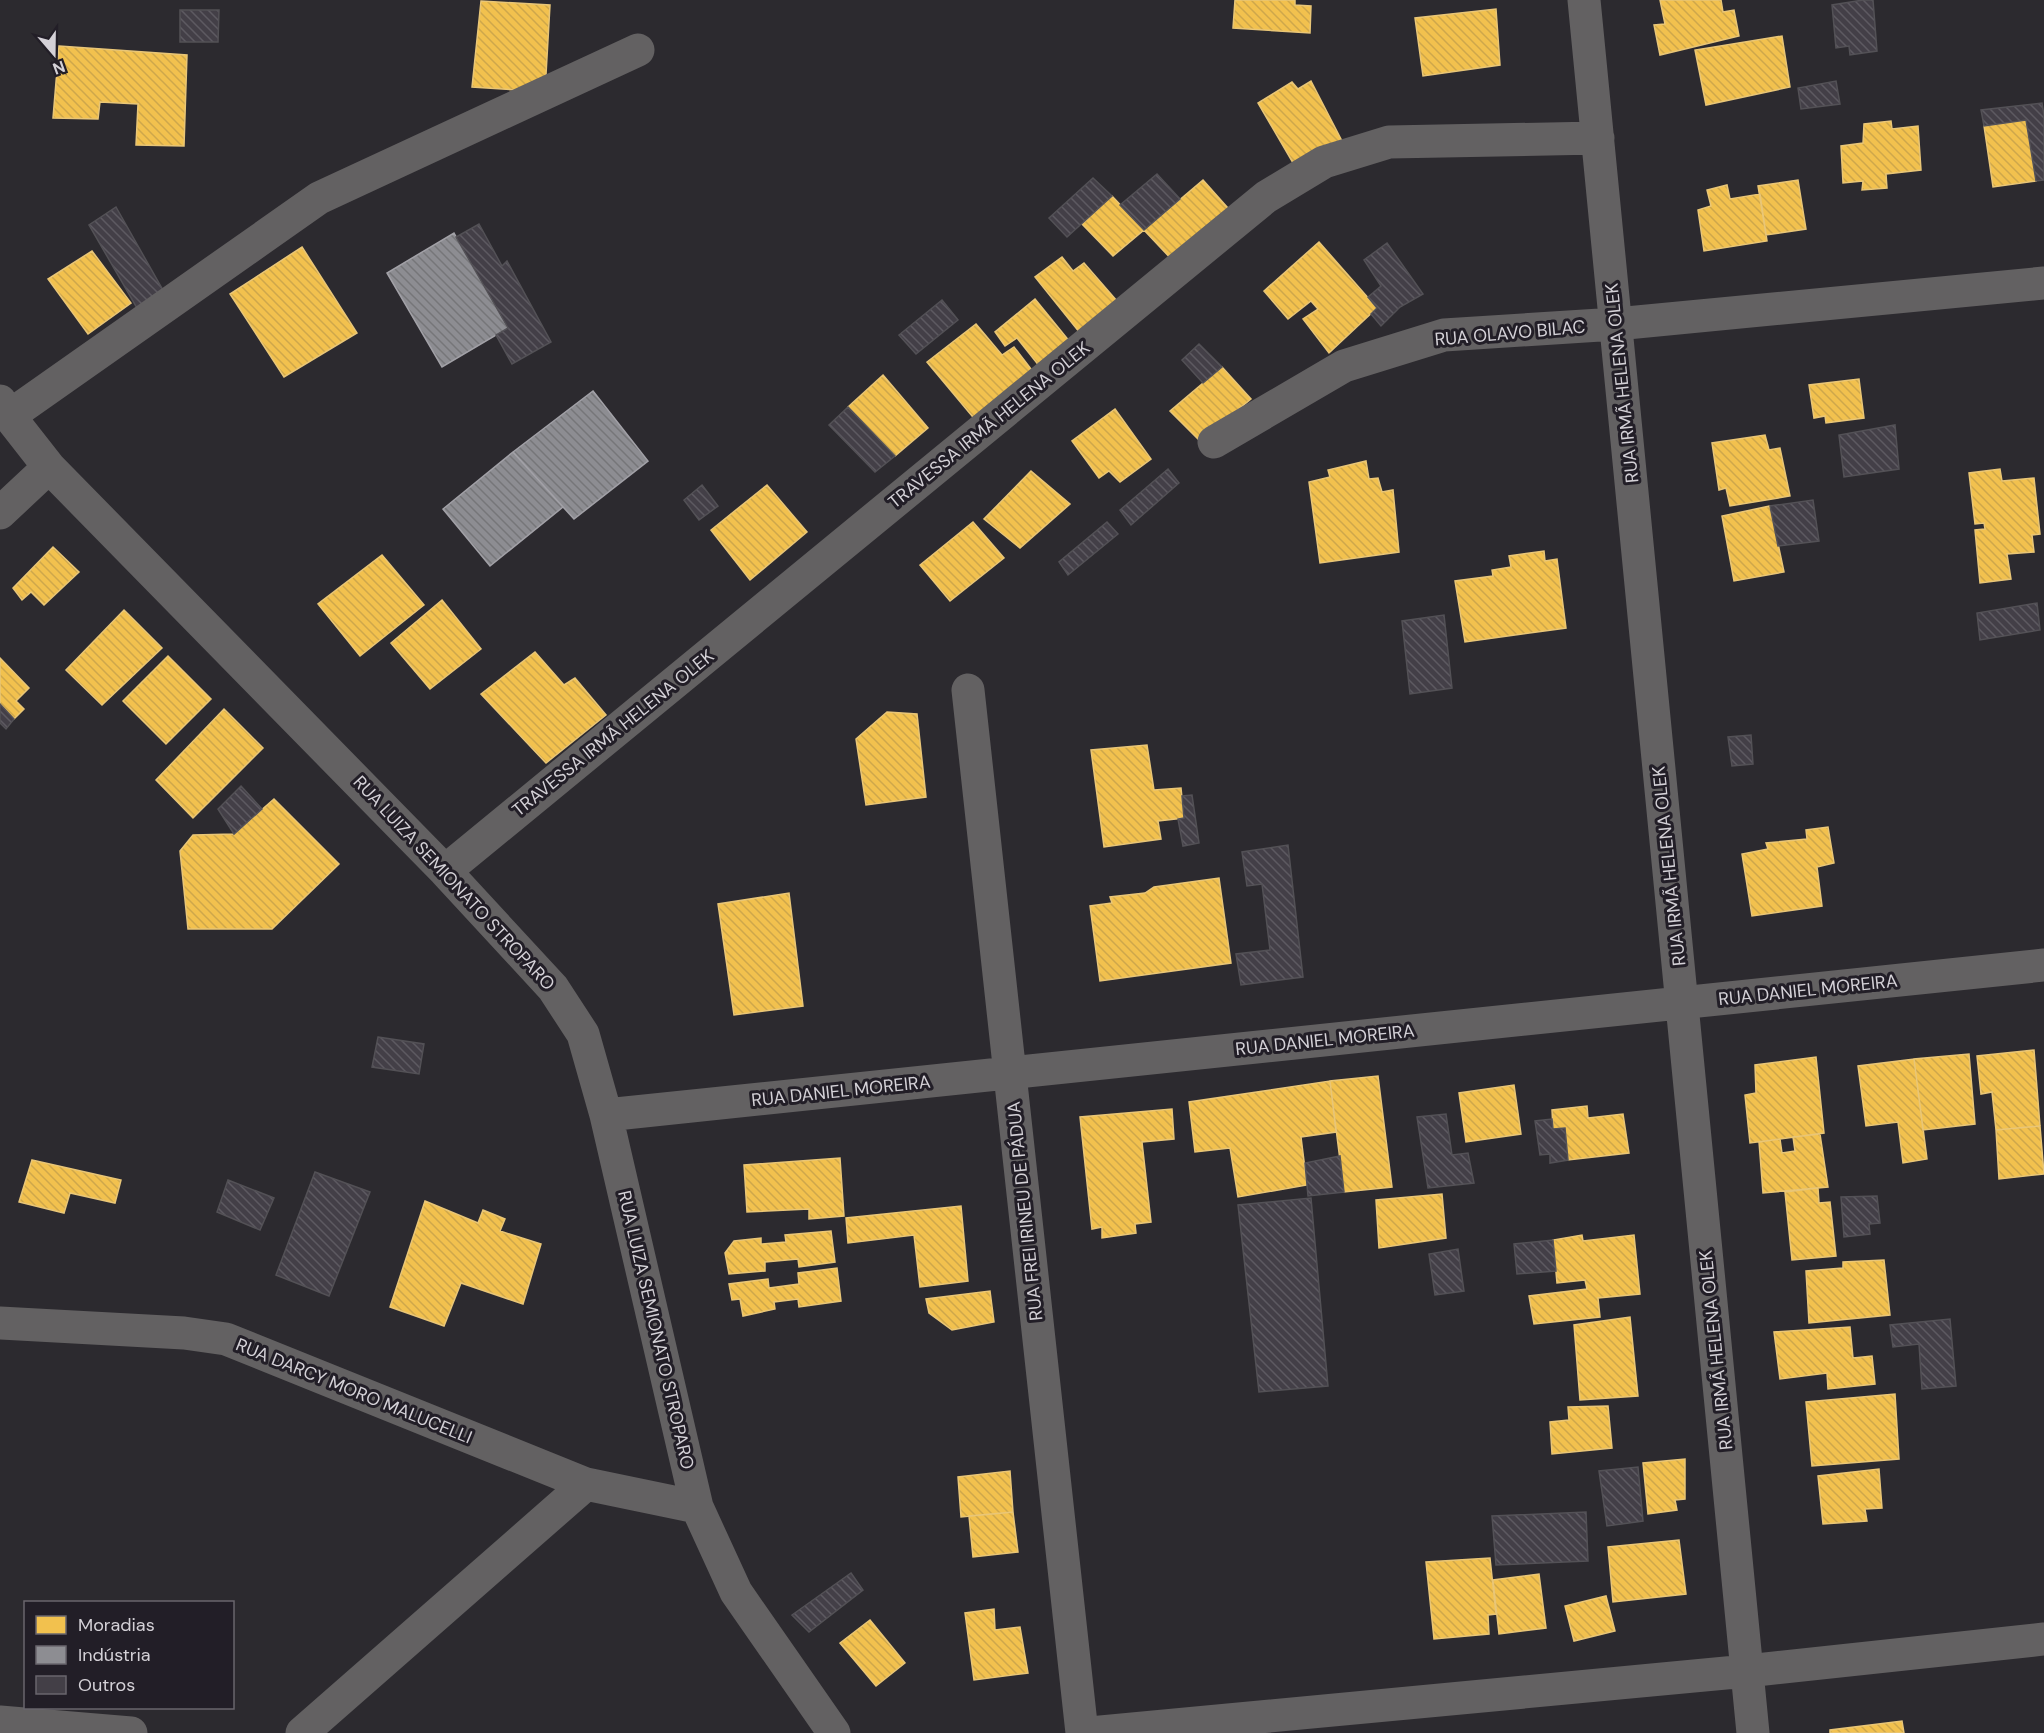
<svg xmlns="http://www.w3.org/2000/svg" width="2044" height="1733" viewBox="0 0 2044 1733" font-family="'DM Sans',sans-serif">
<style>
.homes{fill:url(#homes-back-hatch);stroke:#e9c677;stroke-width:1.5}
.industry{fill:url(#industry-back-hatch);stroke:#a2a1a7;stroke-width:1.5}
.building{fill:url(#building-back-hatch);stroke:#535156;stroke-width:1.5}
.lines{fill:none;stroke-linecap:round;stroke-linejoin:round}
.minor{stroke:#636162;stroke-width:33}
.labels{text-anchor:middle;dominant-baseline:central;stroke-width:6;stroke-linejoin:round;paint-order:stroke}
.street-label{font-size:18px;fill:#d4d1d7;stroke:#221e27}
</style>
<defs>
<pattern id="homes-back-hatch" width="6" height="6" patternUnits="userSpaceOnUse" patternTransform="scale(1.5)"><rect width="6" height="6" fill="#f2c14e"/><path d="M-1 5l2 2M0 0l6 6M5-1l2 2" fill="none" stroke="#cea74b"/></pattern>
<pattern id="industry-back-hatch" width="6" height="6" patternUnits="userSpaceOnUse" patternTransform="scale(1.5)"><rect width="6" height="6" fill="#8d8d92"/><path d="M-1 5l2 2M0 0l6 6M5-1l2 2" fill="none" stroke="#767679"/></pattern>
<pattern id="building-back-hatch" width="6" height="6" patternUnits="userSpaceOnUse" patternTransform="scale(1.5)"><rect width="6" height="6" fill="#433f47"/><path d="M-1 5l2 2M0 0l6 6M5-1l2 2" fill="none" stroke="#5d5a61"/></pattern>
</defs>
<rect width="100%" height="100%" fill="#2c2a2f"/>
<path class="homes" d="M1235,0H1295V5L1311,6L1310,33L1233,28Z
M1660,0H1721L1723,12L1734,10L1739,36L1660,55L1654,25L1665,24Z
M481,1L550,5L545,92L472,87Z
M1496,9L1500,65L1423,76L1415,18Z
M1782,36L1790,87L1706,105L1695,50Z
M59,46L187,55L184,146L136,145L138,104L100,102L98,119L53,118Z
M1311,81L1344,145L1296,168L1258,103L1292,82L1298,89Z
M2026,120L2036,181L1993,187L1984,126Z
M1891,121L1892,129L1918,126L1921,170L1886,174L1887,188L1862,190L1863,181L1843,183L1841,146L1863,143L1864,124Z
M1203,180L1235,216L1176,264L1144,230Z
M1798,180L1806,229L1766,235L1758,186Z
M1727,185L1730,199L1760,194L1767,241L1704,251L1698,210L1711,206L1707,190Z
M1112,196L1144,230L1113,256L1082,224Z
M1319,242L1377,308L1329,353L1303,319L1318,309L1311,301L1288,319L1264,291Z
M302,247L357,333L284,377L230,294Z
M92,251L131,303L88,334L48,279Z
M1062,257L1073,271L1084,263L1123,308L1084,338L1035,277Z
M1035,299L1074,347L1044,372L1017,338L1005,346L995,332Z
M976,324L1002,355L1014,347L1034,373L977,422L927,362Z
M1222,367L1251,399L1200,441L1170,411Z
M883,375L928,428L895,456L848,407Z
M1859,379L1864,418L1826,423L1825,416L1814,418L1809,385Z
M1115,409L1151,459L1120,482L1109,471L1099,478L1072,441Z
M1765,435L1769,450L1780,448L1790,496L1730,506L1726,488L1719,490L1712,443Z
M1366,461L1369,479L1378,478L1382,492L1393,490L1399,552L1320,563L1309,482L1330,477L1328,470Z
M2000,469L2002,481L2034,478L2040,534L2032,535L2034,552L2007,554L2011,579L1980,583L1975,530L1985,529L1984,523L1975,524L1969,473Z
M1031,471L1070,504L1020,548L984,519Z
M767,485L807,532L750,580L711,530Z
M1770,506L1784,572L1734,581L1722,516Z
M973,522L1004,558L950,601L920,565Z
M53,547L79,572L44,605L31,592L22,600L13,588Z
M1544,551L1545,561L1557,559L1566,628L1465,642L1455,581L1493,576L1492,570L1511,567L1509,556Z
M382,555L424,605L360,656L318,604Z
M442,600L481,649L430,689L391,643Z
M124,610L162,648L102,705L66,670Z
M535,652L564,685L575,678L606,715L546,763L481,694Z
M168,656L211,699L166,744L123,701Z
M0,658L29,688L16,701L24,709L14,719L0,704Z
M224,709L263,748L193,818L156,780Z
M887,712L917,714L926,797L866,805L856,739Z
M1147,745L1154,790L1181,788L1184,818L1158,821L1161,839L1104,847L1091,750Z
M274,799L339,864L272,929H188L180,851L193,835L234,834Z
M1828,827L1834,863L1817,867L1822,906L1752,916L1742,854L1768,849L1766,843L1807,839L1806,830Z
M1219,878L1231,963L1100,981L1090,906L1112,903L1110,897L1145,893L1154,887Z
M789,893L803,1006L734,1015L718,904Z
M2034,1050L2040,1126L1996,1130L1992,1092L1981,1094L1977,1056Z
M1969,1054L1975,1124L1923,1130L1914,1059Z
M1816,1057L1824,1133L1750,1143L1745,1095L1756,1093L1755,1065Z
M1914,1059L1927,1159L1903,1163L1898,1122L1866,1126L1858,1066Z
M1378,1076L1392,1187L1344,1192L1330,1081Z
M1330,1081L1336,1132L1301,1137L1307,1185L1238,1197L1230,1148L1195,1152L1189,1102Z
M1514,1085L1521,1134L1466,1142L1459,1093Z
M1587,1106L1588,1118L1623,1114L1629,1153L1568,1160L1565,1128L1553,1129L1552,1110Z
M1172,1109L1174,1139L1142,1142L1151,1222L1135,1224L1136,1233L1102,1238V1227L1092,1229L1080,1117Z
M2040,1126L2044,1174L1999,1179L1996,1130Z
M1820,1134L1828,1187L1763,1193L1759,1142L1780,1139L1782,1153L1795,1151L1793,1137Z
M840,1158L844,1216L809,1219V1209L747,1212L744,1165Z
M32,1160L121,1180L115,1203L70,1193L64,1213L19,1202Z
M1818,1188L1819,1203L1830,1202L1836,1256L1792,1260L1785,1192Z
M1442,1194L1446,1238L1379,1248L1376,1200Z
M425,1201L478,1223L483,1210L505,1219L500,1231L541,1244L523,1304L461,1283L444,1326L390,1307Z
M961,1206L968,1281L920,1287L914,1235L848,1243L846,1218Z
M831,1231L835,1262L799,1267L798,1259L765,1262V1271L729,1274L725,1253L734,1241L761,1238V1244L786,1242L785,1235Z
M1582,1235L1583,1241L1634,1235L1640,1294L1598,1298L1600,1317L1534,1324L1529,1296L1587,1289L1585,1280L1557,1283L1553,1240Z
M1884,1260L1890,1315L1809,1323L1806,1271L1843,1268V1262Z
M837,1268L841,1301L799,1307L798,1299L774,1302L775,1309L743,1316L740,1299L732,1300L729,1284L768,1279L769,1288L799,1284L798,1273Z
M990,1291L994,1322L952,1330L929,1313L926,1299Z
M1630,1317L1638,1396L1580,1400L1574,1325Z
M1850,1327L1853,1358L1872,1356L1875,1384L1828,1389L1827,1373L1780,1379L1774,1332Z
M1895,1394L1899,1459L1812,1466L1806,1402Z
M1608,1406L1612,1448L1552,1454L1550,1422L1569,1420L1568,1407Z
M1685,1459V1499L1675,1500L1677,1510L1648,1514L1643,1463Z
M1879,1469L1882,1508L1865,1509L1867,1521L1823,1524L1818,1476Z
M1010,1471L1013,1512L961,1517L958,1477Z
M1013,1512L1018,1552L973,1557L969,1516Z
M1679,1540L1686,1594L1613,1602L1608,1547Z
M1490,1558L1496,1614L1488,1615L1489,1634L1434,1639L1426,1562Z
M1539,1574L1546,1628L1499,1634L1493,1580Z
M1606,1596L1615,1631L1574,1641L1565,1606Z
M994,1609L995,1630L1020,1627L1028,1673L974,1680L965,1613Z
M870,1620L905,1663L876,1686L840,1643Z
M1902,1721L1904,1733H1830V1730Z"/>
<path class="industry" d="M454,233L508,328L442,367L387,273Z
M593,391L648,461L574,519L513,452Z
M513,452L563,507L490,566L443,509Z"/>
<path class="building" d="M1863,0H1873L1877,51L1850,55L1849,46L1836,48L1832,5Z
M180,10H219L218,42H180Z
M1836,81L1840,104L1801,109L1798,88Z
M2042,103L2044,115V180L2036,181L2026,120L1984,126L1981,110Z
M1157,174L1180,199L1144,230L1120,205Z
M1093,178L1112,196L1067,237L1049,218Z
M116,207L168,299L141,315L89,225Z
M479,224L502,266L507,261L551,342L512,364L496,335L508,328L456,237Z
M1387,243L1423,294L1400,307L1381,326L1371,314L1377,308L1368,297L1381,286L1364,260Z
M942,300L958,320L916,354L899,335Z
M1199,344L1222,367L1203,383L1182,360Z
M848,407L895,456L875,472L829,425Z
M1895,425L1899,469L1844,477L1839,435Z
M1168,469L1179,483L1131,525L1120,510Z
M702,485L718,506L699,520L684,500Z
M1813,500L1819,541L1778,546L1770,506Z
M1107,522L1118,534L1068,575L1059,562Z
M2037,603L2040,630L1980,640L1977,613Z
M1444,615L1452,688L1410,694L1402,621Z
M0,704L14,719L6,729L0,723Z
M1751,735L1753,764L1732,766L1728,737Z
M241,786L262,809L234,834L218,809Z
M1192,795L1199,843L1183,846L1178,819L1184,818L1182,796Z
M1288,845L1303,977L1241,985L1236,954L1270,950L1262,884L1247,886L1242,852Z
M378,1037L424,1044L419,1074L372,1067Z
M1446,1114L1452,1155L1468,1153L1474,1183L1428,1188L1417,1117Z
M1552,1119L1553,1129L1565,1128L1568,1160L1550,1163V1154L1540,1155L1535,1121Z
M1340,1156L1344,1192L1308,1196L1305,1163Z
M315,1172L370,1192L329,1296L276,1275Z
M228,1180L274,1198L260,1230L217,1212Z
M1877,1196L1880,1223L1869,1224L1870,1234L1844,1237L1841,1197Z
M1311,1198L1328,1386L1259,1392L1238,1205Z
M1553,1240L1556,1271L1517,1274L1514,1244Z
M1458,1249L1464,1291L1435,1295L1429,1254Z
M1950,1319L1956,1386L1922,1389L1919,1344L1893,1347L1890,1325Z
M1638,1467L1643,1521L1607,1526L1599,1471Z
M1586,1512L1588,1561L1496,1565L1492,1516Z
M851,1573L863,1590L809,1632L792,1615Z"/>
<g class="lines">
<path class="minor" d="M1584,0L1753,1733
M0,401L9,416L49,467L445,871L553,988L583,1034L606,1115L697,1507L736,1592L834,1733
M9,416L319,198L638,50
M1214,442L1344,366L1444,335L1616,324L2044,283
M0,513L49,467
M968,690L1082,1733
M445,871L1266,197L1324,162L1389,142L1598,138
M606,1115L2044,965
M0,1323L184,1333L226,1339L586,1484L697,1507
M0,1722L131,1733
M302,1733L586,1484
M1090,1733L1747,1671L2044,1639"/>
</g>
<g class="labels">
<g class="street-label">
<text transform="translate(1510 333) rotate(-5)">RUA OLAVO BILAC</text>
<text transform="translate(1622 383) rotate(-96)">RUA IRMÃ HELENA OLEK</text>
<text transform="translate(989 425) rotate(-39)">TRAVESSA IRMÃ HELENA OLEK</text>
<text transform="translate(613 733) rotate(-39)">TRAVESSA IRMÃ HELENA OLEK</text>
<text transform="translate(1669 866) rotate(-96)">RUA IRMÃ HELENA OLEK</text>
<text transform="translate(454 883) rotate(47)">RUA LUIZA SEMIONATO STROPARO</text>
<text transform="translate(1808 990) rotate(-6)">RUA DANIEL MOREIRA</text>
<text transform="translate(1325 1040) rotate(-6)">RUA DANIEL MOREIRA</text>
<text transform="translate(841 1091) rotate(-6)">RUA DANIEL MOREIRA</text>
<text transform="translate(1025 1211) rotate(-96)">RUA FREI IRINEU DE PÁDUA</text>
<text transform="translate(656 1330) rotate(77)">RUA LUIZA SEMIONATO STROPARO</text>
<text transform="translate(1716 1350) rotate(-96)">RUA IRMÃ HELENA OLEK</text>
<text transform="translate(354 1391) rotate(22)">RUA DARCY MORO MALUCELLI</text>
</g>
</g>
<rect x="24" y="1601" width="210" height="108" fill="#221e27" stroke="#69666d" stroke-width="1.5"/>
<rect x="36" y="1616" width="30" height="18" fill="#f2c14e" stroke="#69666d" stroke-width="1.5"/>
<text x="78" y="1631" font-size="18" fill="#d4d1d7">Moradias</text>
<rect x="36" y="1646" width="30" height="18" fill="#8d8d92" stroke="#69666d" stroke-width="1.5"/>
<text x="78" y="1661" font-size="18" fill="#d4d1d7">Indústria</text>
<rect x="36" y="1676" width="30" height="18" fill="#433f47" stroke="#69666d" stroke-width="1.5"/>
<text x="78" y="1691" font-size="18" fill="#d4d1d7">Outros</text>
<g transform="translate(54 54) rotate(160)" stroke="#221e27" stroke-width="4.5" paint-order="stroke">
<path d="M0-4.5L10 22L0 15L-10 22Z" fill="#d4d1d7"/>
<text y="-9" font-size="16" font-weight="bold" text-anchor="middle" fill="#d4d1d7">N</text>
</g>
</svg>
